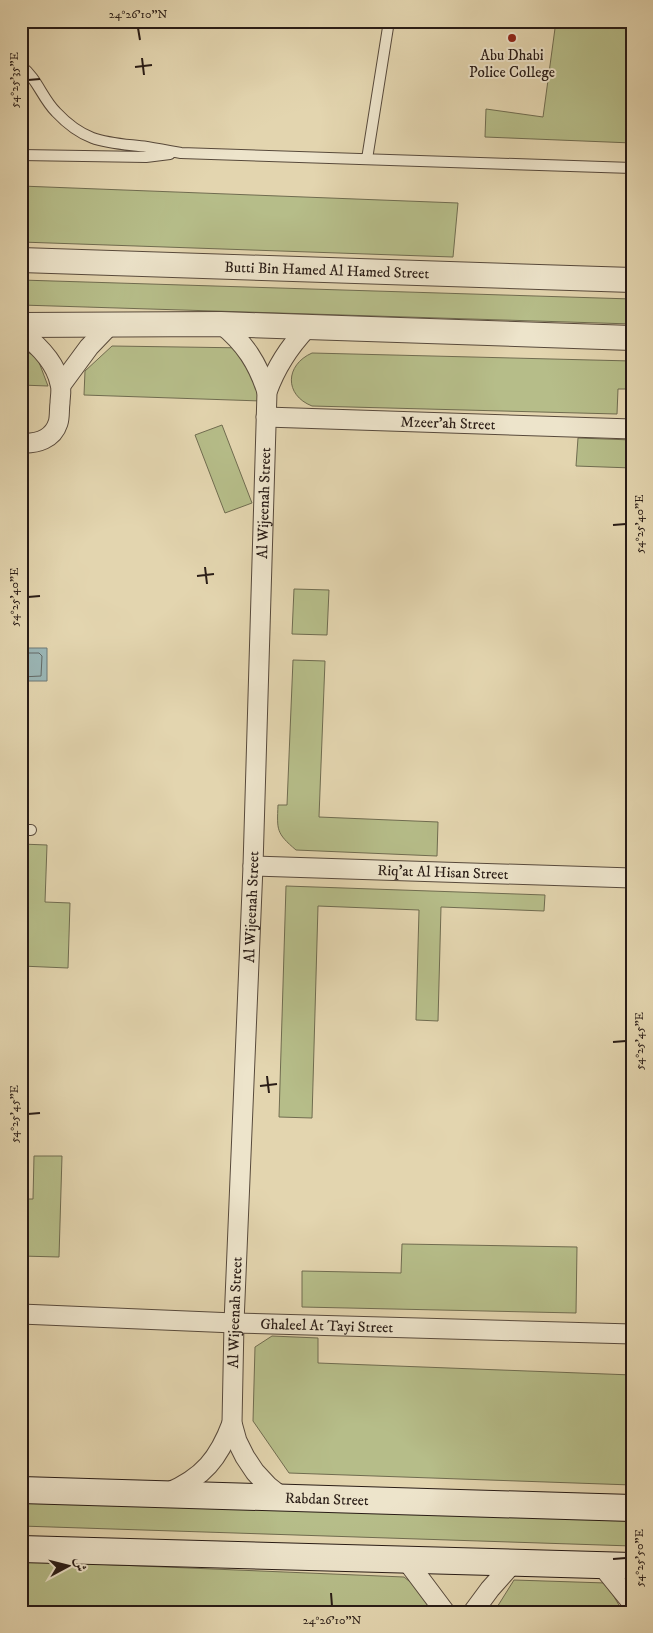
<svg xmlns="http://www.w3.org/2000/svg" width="653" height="1633" viewBox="0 0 653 1633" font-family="'IM FELL DW Pica',Amiri,serif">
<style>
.green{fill:#b6bd89;stroke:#706c50}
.water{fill:#9ab6b6;stroke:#6d7876}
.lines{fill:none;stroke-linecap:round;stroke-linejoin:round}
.shore{stroke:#626966;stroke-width:1}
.service-casing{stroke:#584a3c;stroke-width:12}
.minor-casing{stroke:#584a3c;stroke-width:21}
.tertiary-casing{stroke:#584a3c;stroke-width:26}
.secondary-casing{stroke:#291c16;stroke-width:28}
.service{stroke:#ede4cb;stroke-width:10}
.minor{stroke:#ede4cb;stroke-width:19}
.tertiary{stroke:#ede4cb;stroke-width:24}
.secondary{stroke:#ede4cb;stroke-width:26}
.ticks{fill:none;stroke:#291c16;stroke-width:2}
.poi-dot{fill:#8f2418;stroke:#ede4cb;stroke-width:2}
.labels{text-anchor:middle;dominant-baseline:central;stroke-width:4;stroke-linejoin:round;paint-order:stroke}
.poi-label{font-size:15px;fill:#291c16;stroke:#ede4cb}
.street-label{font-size:15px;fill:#291c16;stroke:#ede4cb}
.neatline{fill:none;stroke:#291c16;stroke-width:2}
.ticks-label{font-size:12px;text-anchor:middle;fill:#291c16}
</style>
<rect width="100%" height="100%" fill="#e3d5af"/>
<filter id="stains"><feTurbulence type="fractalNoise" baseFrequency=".004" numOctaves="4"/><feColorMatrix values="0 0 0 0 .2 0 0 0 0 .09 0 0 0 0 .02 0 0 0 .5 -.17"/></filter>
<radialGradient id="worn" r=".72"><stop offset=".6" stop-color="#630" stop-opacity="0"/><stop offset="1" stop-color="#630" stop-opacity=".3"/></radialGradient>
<path class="green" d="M556,21H632V143L485,137L486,109L543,117Z
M21,186L458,203L453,257L21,242Z
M21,280L632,299V324L21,305Z
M112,346L249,348L261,401L84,395L85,371Z
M21,349L37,357L48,386L21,385Z
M312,353L632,361V389H618L617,414L312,406C284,395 285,365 312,353Z
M222,425L252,503L225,513L195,435Z
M578,438L632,440V468L576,466Z
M294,589L329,590L327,635L292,634Z
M293,660L325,661L319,817L438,822L437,856L296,850C276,833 277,830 278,805H287Z
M21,844L47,845L45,902L70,903L68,968L21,966Z
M286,886L545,895L544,911L441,907L438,1021L416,1020L419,910L318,906L312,1118L279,1117Z
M34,1156H62L59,1257L21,1256L22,1199H33Z
M402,1244L577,1247L576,1313L302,1307V1271L401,1273Z
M272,1336L318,1338V1363L632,1375V1485L289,1473L253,1421L255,1347Z
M21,1499L632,1520V1546L21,1526Z
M21,1561L404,1577L433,1600L438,1612H21Z
M514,1580L606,1583L623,1612H494Z"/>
<path class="water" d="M21,648H47V681H21Z"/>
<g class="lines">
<path class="shore" d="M21,653H39L42,656L41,676L21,677"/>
<defs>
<path id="service" d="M21,66C37,78 42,98 56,112C86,144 107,142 147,147C159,149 170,151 181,153L632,168
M21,73C24,84 24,92 21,102
M21,155L146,157L170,154
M367,159L389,21
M21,830H31"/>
<g id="minor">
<path d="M221,324C245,343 258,364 267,392"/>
<path d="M21,332C38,345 56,363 60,384C62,390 60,397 60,403C59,409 60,417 58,423C53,439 37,444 21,443"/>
<path d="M61,385L89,347L111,324"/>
<path id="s1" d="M266,417L632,429"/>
<path id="s2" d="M253,866L632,878"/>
<path id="s3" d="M21,1314L234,1323L632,1334"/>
<path d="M167,1493C203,1478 219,1458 232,1423"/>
<path id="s4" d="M282,1497L268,1486L255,1472L245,1457L237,1441L232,1423L234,1323L253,866L267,392C276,367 289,347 307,328"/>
<path d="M406,1560L445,1612"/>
<path d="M602,1566L632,1603"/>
<path d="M473,1612L490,1589L514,1562"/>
</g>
<g id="tertiary">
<path id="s5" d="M21,260L632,280"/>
<path d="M21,325L221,324L632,338"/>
</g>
<g id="secondary">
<path id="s6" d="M21,1490L632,1508"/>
<path d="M21,1549L632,1566"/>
</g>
</defs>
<use href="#service" class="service-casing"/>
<use href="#minor" class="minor-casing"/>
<use href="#tertiary" class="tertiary-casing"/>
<use href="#secondary" class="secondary-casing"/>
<use href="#service" class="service"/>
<use href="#minor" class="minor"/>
<use href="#tertiary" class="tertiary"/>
<use href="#secondary" class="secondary"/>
</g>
<path class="ticks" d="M138,28L140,40M142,58L144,75M135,67L152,65M28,80L40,79M613,525L626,524M205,567L207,584M197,576L214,574M28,597L40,596M613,1042L626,1041M267,1076L269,1093M260,1086L277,1084M28,1114L40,1113M613,1559L626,1558M331,1593L332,1606"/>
<circle class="poi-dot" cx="512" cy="38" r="5"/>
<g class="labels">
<g class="poi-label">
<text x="512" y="55">Abu Dhabi<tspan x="512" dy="17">Police College</tspan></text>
</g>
<g class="street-label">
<text stroke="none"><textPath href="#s5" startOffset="306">Butti Bin Hamed Al Hamed Street</textPath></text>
<text stroke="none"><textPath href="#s1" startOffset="182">Mzeer'ah Street</textPath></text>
<text stroke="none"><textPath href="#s4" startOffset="1012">Al Wijeenah Street</textPath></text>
<text stroke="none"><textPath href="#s2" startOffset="190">Riq'at Al Hisan Street</textPath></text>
<text stroke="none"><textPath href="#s4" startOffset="608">Al Wijeenah Street</textPath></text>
<text stroke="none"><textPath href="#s4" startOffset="202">Al Wijeenah Street</textPath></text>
<text stroke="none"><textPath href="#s3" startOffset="306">Ghaleel At Tayi Street</textPath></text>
<text stroke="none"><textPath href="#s6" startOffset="306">Rabdan Street</textPath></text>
</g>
</g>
<rect width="653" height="1633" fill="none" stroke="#e3d5af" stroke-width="55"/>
<g transform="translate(68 1566) rotate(83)" stroke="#ede4cb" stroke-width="4" paint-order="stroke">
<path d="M0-4L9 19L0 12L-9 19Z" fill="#291c16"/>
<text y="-8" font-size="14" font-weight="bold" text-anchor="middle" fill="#291c16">ش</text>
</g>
<rect x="28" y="28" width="598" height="1578" class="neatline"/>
<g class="ticks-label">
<text x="138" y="18">24°26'10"N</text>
<text transform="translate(14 80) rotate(-90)" y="4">54°25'35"E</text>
<text transform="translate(639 524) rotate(-90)" y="4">54°25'40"E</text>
<text transform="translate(14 597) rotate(-90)" y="4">54°25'40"E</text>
<text transform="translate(639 1041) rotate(-90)" y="4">54°25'45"E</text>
<text transform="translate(14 1114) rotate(-90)" y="4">54°25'45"E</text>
<text transform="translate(639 1558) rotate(-90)" y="4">54°25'50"E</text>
<text x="332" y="1624">24°26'10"N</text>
</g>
<rect width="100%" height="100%" filter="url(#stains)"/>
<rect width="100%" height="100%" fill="url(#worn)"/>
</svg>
